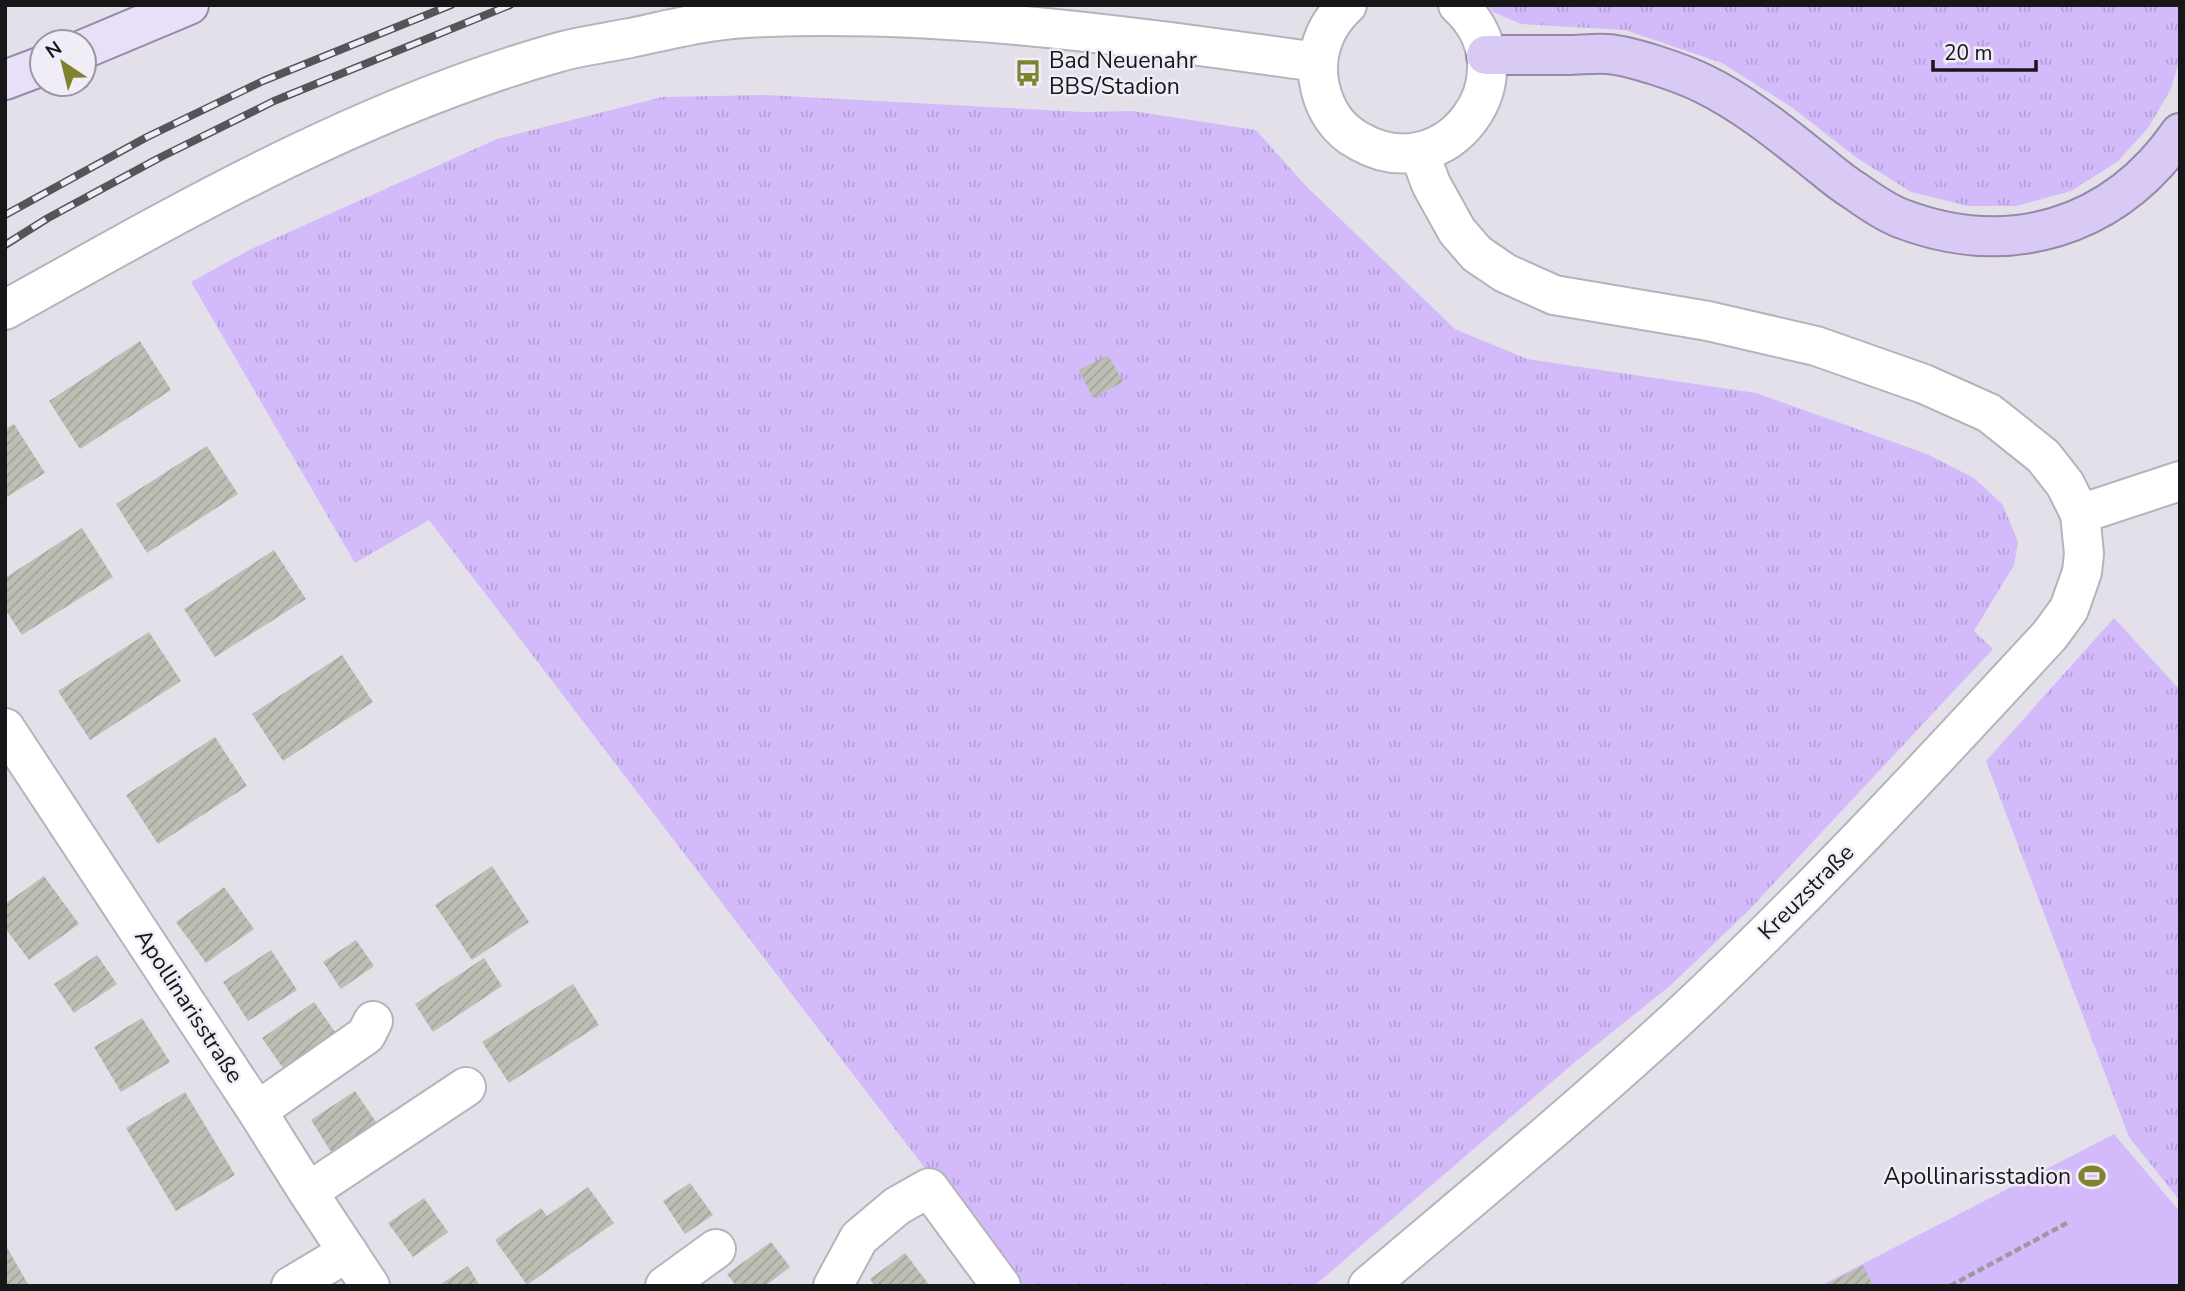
<svg xmlns="http://www.w3.org/2000/svg" width="2185" height="1291" viewBox="0 0 2185 1291" font-family="'Nunito Sans',sans-serif">
<style>
.grass{fill:url(#grass-tufts)}
.pitch{fill:#d3bbfb}
.building{fill:url(#building-hatch)}
.lines{fill:none;stroke-linecap:round;stroke-linejoin:round}
.minor-casing{stroke:#b6b3bc;stroke-width:42}
.major-casing{stroke:#948aa8;stroke-width:42}
.highway-casing{stroke:#948aa8;stroke-width:42}
.path{stroke:#9c99a0;stroke-width:4.5;stroke-dasharray:7 3.5;stroke-linecap:butt}
.minor{stroke:#fff;stroke-width:38}
.major{stroke:#e8dff9;stroke-width:38}
.highway{stroke:#d8c9f5;stroke-width:38}
.rail-casing{stroke:#565459;stroke-width:8}
.rail{stroke:#f0edf7;stroke-width:5;stroke-dasharray:16;stroke-linecap:butt}
.labels{text-anchor:middle;dominant-baseline:central;stroke-width:5;stroke-linejoin:round;paint-order:stroke}
.poi-label{font-size:23px;fill:#171619;stroke:#f0edf7;text-anchor:start}
.street-label{font-size:23px;fill:#171619;stroke:#f0edf7}
</style>
<defs>
<pattern id="grass-tufts" width="24" height="20" patternUnits="userSpaceOnUse" patternTransform="scale(1.75)"><rect width="24" height="20" fill="#d3bbfb"/><path d="M3 7l-1-3M5 7V3M7 7l1-3M15 17l-1-3M17 17v-4M19 17l1-3" fill="none" stroke="#b4a0d7"/></pattern>
<pattern id="building-hatch" width="6" height="6" patternUnits="userSpaceOnUse" patternTransform="scale(1.75)"><rect width="6" height="6" fill="#bdbeb4"/><path d="M-1 1l2-2M0 6l6-6M5 7l2-2" fill="none" stroke="#a2a39a"/></pattern>
</defs>
<rect width="100%" height="100%" fill="#e3e0e9"/>
<path class="grass" d="M1488,5H2180V58L2171,89L2148,128L2117,162L2071,191L2016,206H1968L1911,192L1857,158L1790,106L1722,63L1625,30L1521,24L1493,12Z
M766,95L1083,112L1133,111L1256,130L1306,186L1455,329L1527,359L1756,393L1927,454L1974,478L2003,505L2018,542L2014,565L1974,631L1993,649L1748,911L1671,985L1575,1062L1314,1286H1015L429,520L355,563L191,282L251,249L497,139L662,97Z
M2114,618L2180,690V1201L2129,1137L1986,761Z"/>
<path class="pitch" d="M2114,1134L2180,1212V1286H1820Z"/>
<path class="building" d="M140,341L171,390L80,449L49,401Z
M1108,355L1123,382L1093,398L1079,370Z
M14,424L45,473L5,498V429Z
M207,446L238,494L147,553L116,504Z
M82,528L113,577L22,635L5,609V578Z
M274,550L306,599L215,657L184,609Z
M149,632L181,681L90,740L58,691Z
M342,655L373,702L283,761L252,714Z
M215,737L247,786L158,844L126,795Z
M492,866L529,922L472,960L435,905Z
M44,876L79,924L29,960L5,928V904Z
M224,887L254,929L206,963L176,922Z
M356,940L374,966L341,989L323,962Z
M271,950L297,990L248,1021L223,982Z
M97,955L117,984L74,1013L54,984Z
M484,958L502,986L433,1032L415,1004Z
M573,984L599,1025L509,1083L482,1042Z
M314,1002L344,1045L292,1081L262,1038Z
M142,1018L170,1062L121,1092L94,1047Z
M355,1091L378,1125L333,1155L311,1120Z
M185,1092L235,1175L176,1211L126,1128Z
M690,1183L713,1215L685,1234L663,1201Z
M588,1187L614,1223L527,1285L495,1240L541,1208L547,1216Z
M424,1198L448,1232L413,1257L388,1223Z
M771,1242L790,1267L765,1286H736L727,1274Z
M5,1244L29,1286H5Z
M905,1253L930,1286H875L870,1279Z
M1863,1265L1873,1286H1824Z
M468,1266L480,1286H438Z"/>
<g class="lines">
<defs>
<path id="minor" d="M1347,5C1324,26 1313,56 1320,87C1325,110 1338,130 1359,141C1447,192 1534,74 1458,5
M5,310C182,211 359,109 556,53C580,46 605,43 630,38C668,30 707,20 746,18C937,8 1128,36 1317,62
M2080,514L2180,481
M5,728L257,1111L308,1192L370,1286
M257,1111L366,1035L373,1021
M308,1192L466,1087
M291,1286L348,1252
M665,1286L716,1249
M833,1286L859,1238L897,1206L929,1188L1001,1286
M1368,1286C1472,1198 1577,1111 1677,1019C1808,897 1929,766 2050,635L2069,609L2082,572L2084,554L2080,514L2065,484L2043,456L1989,413L1924,384L1816,346L1708,321L1554,295L1505,273L1477,254L1457,231L1431,184L1419,152"/>
<path id="major" d="M84,49L189,5
M5,80L42,66"/>
<path id="highway" d="M1486,55C1513,55 1539,55 1566,55C1580,55 1594,53 1608,54C1632,56 1682,73 1704,84C1743,103 1779,132 1813,159C1827,170 1840,182 1855,191C1869,201 1885,212 1900,218C2009,260 2114,228 2180,133"/>
</defs>
<use href="#minor" class="minor-casing"/>
<use href="#major" class="major-casing"/>
<use href="#highway" class="highway-casing"/>
<path class="path" d="M1950,1286L2067,1223"/>
<use href="#minor" class="minor"/>
<use href="#major" class="major"/>
<use href="#highway" class="highway"/>
<defs>
<path id="rail" d="M5,215L147,137L263,81L451,5
M5,245L48,218L159,158L274,101L510,5"/>
</defs>
<use href="#rail" class="rail-casing"/>
<use href="#rail" class="rail"/>
</g>
<defs>
<symbol id="bus-bare" viewBox="-9 -9 18 18"><path d="M-5-6H5V4H4V6H2V4H-2V6H-4V4H-5ZM-3.5-4V0h7V-4ZM-3.5 1.2v1.5H-2V1.2ZM2 1.2v1.5H3.5V1.2Z" fill="#7f832d" stroke="#f0edf7" stroke-width="2.5" paint-order="stroke"/></symbol>
<symbol id="stadium-bare" viewBox="-9 -9 18 18"><path d="M0-5a6.5 5 0 1 0 0 10a6.5 5 0 1 0 0-10ZM-3.5-1.8h7v3.6h-7Z" fill="#7f832d" stroke="#f0edf7" stroke-width="2.5" paint-order="stroke"/></symbol>
</defs>
<g fill-rule="evenodd">
<use href="#bus-bare" x="1009" y="54" width="38" height="38"/>
<use href="#stadium-bare" x="2073" y="1157" width="38" height="38"/>
</g>
<g class="labels">
<g class="poi-label">
<text x="1049" y="60">Bad Neuenahr<tspan x="1049" dy="26">BBS/Stadion</tspan></text>
<text x="2071" y="1176" text-anchor="end">Apollinarisstadion</text>
</g>
<g class="street-label">
<text transform="translate(1806 892) rotate(-45)">Kreuzstraße</text>
<text transform="translate(189 1006) rotate(57)">Apollinarisstraße</text>
</g>
</g>
<rect width="2185" height="1291" fill="none" stroke="#171619" stroke-width="14"/>
<g transform="translate(63 63) rotate(325)"><circle r="33" fill="#f0edf7" stroke="#99979e" stroke-width="2"/>
<path d="M0-5L12 26L0 18L-12 26Z" fill="#7f832d"/>
<text y="-10" font-size="19" font-weight="bold" text-anchor="middle" fill="#171619">N</text>
</g>
<path d="M1933 60v10h103v-10" fill="none" stroke="#171619" stroke-width="3.5"/>
<text x="1944" y="60" font-size="21" fill="#171619" stroke="#f0edf7" stroke-width="5" paint-order="stroke">20 m</text>
</svg>
